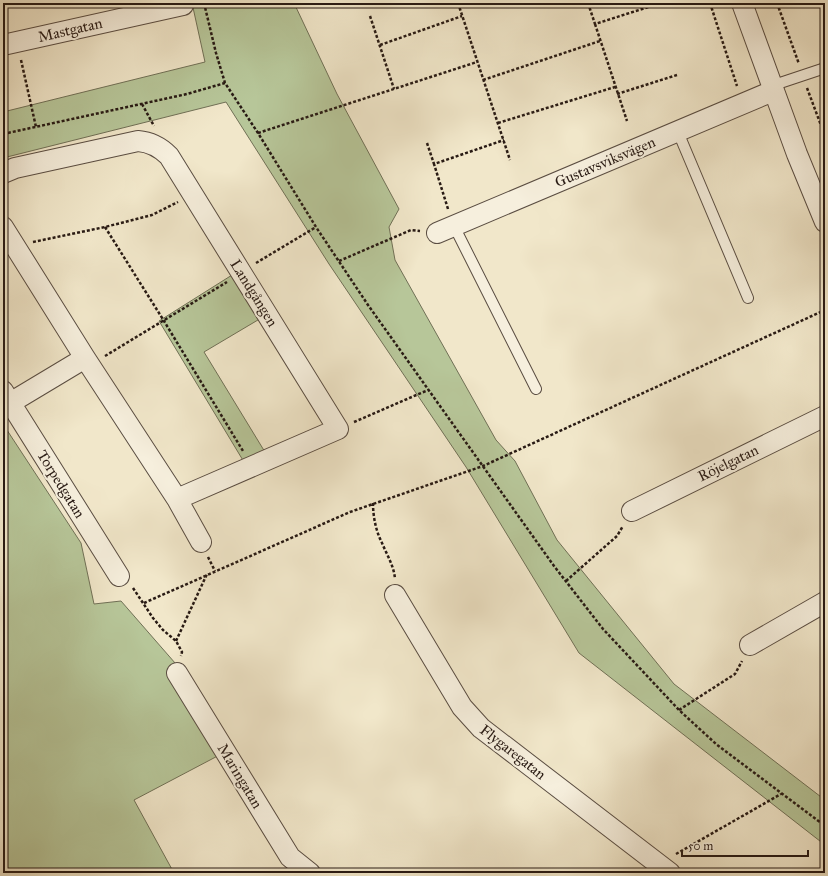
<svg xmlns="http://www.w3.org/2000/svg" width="828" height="876" viewBox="0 0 828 876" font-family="'IM FELL Great Primer',serif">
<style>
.green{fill:#b7c699;stroke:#707056}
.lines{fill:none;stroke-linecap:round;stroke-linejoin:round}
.lane-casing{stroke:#5a4d42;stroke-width:12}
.street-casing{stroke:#5a4d42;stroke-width:22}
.path{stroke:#281a14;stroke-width:2.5;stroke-dasharray:3 2;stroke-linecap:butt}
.lane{stroke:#f6efdd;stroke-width:10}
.street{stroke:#f6efdd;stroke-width:20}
.labels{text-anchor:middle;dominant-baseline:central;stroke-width:4;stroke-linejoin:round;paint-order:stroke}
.street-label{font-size:15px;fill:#281a14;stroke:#f6efdd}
</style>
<rect width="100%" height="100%" fill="#f1e7ca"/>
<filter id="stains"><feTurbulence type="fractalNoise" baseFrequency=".005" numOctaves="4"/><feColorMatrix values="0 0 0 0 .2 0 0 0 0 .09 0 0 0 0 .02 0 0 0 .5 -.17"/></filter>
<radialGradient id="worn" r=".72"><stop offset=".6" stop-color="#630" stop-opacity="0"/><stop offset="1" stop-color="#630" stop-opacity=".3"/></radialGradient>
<path class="green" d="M192,3H294L337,94L399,209L389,227L395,260L496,440L515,461L557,540L674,684L825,800V845L579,653L466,467L329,264L226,102L3,158V112L205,62Z
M240,270L268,314L204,352L268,457L247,467L159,321Z
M3,424L81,543L94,604L121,601L189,679L229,750L134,800L174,873H3Z"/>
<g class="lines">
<defs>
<path id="lane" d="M771,86L825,68
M678,132L748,298
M454,226L536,389"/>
<path id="street" d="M742,3L797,154L825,222
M3,45L183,5
M3,173L15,168L138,141C151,142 160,147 169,156L338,429L177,499L85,358L3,227
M437,233L773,91
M3,391L119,576
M10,403L85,358
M177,499L201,542
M632,511L825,416
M395,595L462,707L481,728L670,873
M750,645L825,602
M177,673L290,857L310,873"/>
</defs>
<use href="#lane" class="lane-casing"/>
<use href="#street" class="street-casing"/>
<path class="path" d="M204,3L216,53L225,83L258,133L316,227L368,305L554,566L603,629L679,710L716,744L825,826
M458,3L510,160
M588,3L595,24L661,3
M710,3L737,86
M777,3L799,64
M370,16L394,89
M595,24L627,121
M380,45L462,16
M21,60L36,127
M483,80L600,41
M807,88L825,136
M617,94L677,75
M142,104L154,126
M498,123L615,87
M258,133L477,62
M3,134L187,94L225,83
M427,143L434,164
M448,209L434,164L504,140
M105,227L164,321L243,451
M33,242L105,227L152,215L178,202
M339,261L411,230L420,231
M256,263L316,227
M105,356L227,282
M354,422L428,390
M373,503C373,517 376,531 382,543C387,555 394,566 395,579
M208,557L215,571
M566,581L617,536L623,526
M133,588L153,618L163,630L176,641L182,652L181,656
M144,603L350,512L483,466L825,310
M176,641L207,574
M679,710L735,674L742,661
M820,823L825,820
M676,854L781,794"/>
<use href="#lane" class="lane"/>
<use href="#street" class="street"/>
</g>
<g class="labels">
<g class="street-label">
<text transform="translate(70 30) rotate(-13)">Mastgatan</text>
<text transform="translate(605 162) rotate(-23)">Gustavsviksvägen</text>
<text transform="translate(254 293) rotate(58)">Landgången</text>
<text transform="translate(728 463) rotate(-26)">Röjelgatan</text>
<text transform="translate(61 484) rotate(58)">Torpedgatan</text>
<text transform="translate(513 752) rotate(38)">Flygaregatan</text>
<text transform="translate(240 776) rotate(59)">Maringatan</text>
</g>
</g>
<rect width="828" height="876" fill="none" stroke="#f1e7ca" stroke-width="16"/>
<rect x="4" y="4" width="820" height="868" fill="none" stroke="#281a14" stroke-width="2"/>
<rect x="8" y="8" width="812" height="860" fill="none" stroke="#281a14"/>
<path d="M682 850v6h126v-6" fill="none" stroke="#281a14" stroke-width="2"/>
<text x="688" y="850" font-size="12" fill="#281a14" stroke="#f6efdd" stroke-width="3" paint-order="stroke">50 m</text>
<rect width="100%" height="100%" filter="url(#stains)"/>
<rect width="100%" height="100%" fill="url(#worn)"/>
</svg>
